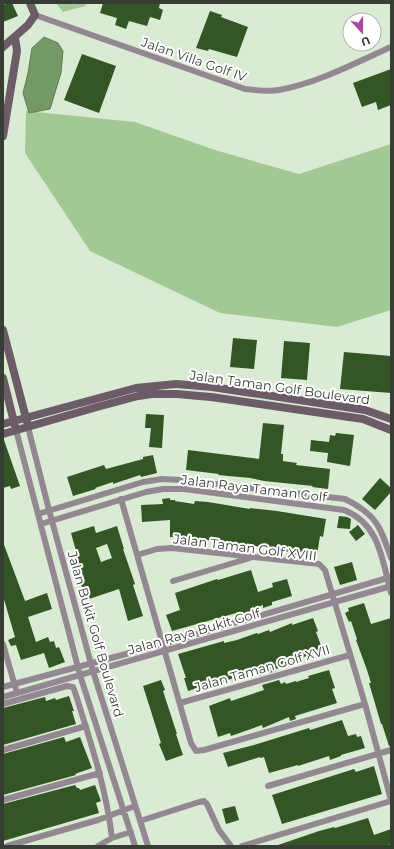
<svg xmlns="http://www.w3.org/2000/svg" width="394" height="849" viewBox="0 0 394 849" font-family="Montserrat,sans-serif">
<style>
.green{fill:#a2c994}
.water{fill:#739965;stroke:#617d56}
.building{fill:#335625;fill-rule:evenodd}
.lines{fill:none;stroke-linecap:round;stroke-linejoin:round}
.street{stroke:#938891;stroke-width:6}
.secondary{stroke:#6b5c68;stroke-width:8}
.labels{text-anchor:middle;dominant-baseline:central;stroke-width:4;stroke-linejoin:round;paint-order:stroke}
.street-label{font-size:13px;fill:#363d33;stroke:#fff}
</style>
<rect width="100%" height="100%" fill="#d9ecd3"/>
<path class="green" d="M56,3H87L85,6L63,12Z
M26,111L135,122L215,150L299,174L391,144V310L337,327L220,313L90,251L25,153Z"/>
<path class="water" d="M44,37L58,43L63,51L61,73L50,109L29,113L23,93L28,73L32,48Z"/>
<path class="building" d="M9,3H12L18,16L3,22V5Z
M103,3H160L159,8L163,10L160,20L150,17L147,26L129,21L126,29L115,25L117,18L100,13Z
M210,11L222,15L221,17L248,27L237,57L209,49L208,51L196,48Z
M82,54L116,66L99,113L64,100Z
M391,69V105L378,110L376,102L362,107L353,83Z
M233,338L257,340L254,369L230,367Z
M284,341L310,343L307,380L281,378Z
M344,352L391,356V393L340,389Z
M146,414L164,415L162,448L149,447L151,428H145Z
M263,423L284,425L281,454H283V461L297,463L296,465L330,469L328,489L312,487L313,486L264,481L250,478L218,475L219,474L186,470L188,450L259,459Z
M336,433L354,435L350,466L327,462L328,453L310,451L311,440L329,442L330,435L335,436Z
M4,440L20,486L11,489L10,486L3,488V441Z
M153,455L157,473L141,477L140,475L113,484V482L95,488L96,489L73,496L67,477L104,465L106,469L143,459V457Z
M380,478L391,488V492L375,510L362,499Z
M170,498V500H175V501L194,504L195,501L208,502L250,509V508L277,511L326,519L323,537L320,536L317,555L305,553V556L295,555V553L261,547L183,537H170V520L142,522L141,505L163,504L162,499Z
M339,516L347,517L351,519L350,529L337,528Z
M358,525L365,534L356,541L349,532Z
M94,526L96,533L117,526L124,549H123L135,584L133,585L143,616L128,621L119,589L86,600L80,581L84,580L71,533ZM107,544L112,558L101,562L96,548Z
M3,542L25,601L47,593L52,609L28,617L36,642L48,637L50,642L54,641L56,648L59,647L65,662L49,668L44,653L21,660L16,645L11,646L8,640L15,637L3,596Z
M352,562L357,580L340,585L334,567Z
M251,570L258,592L273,587L272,583L287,579L292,596L272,602V605L263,608V605L250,610L251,611L241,615L240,612L172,631L166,615L180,610L175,593L217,579L218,580Z
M364,603L371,624L391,618V746H389L382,724H381L369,683H371L367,670L356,640L357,639L351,621L349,622L345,613L349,611L348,608Z
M313,618L318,631L316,632L323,651L281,664L282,667L276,669V671L259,676L257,670L205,688L204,686L188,691L184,678H186L178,654L224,641V643L237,640L257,633L258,634L269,630L270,632L292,623V625Z
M329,670L335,688L332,689L337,703L295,716L296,719L290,721L289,717L263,728L262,725L231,736L230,733L218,737L209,706L230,698L231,701L264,690L262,685L279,680L281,684L285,682L286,684L296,681V682L309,678L308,676Z
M161,680L165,690L163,691L177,734H176L183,755L166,761L159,744L161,743L143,686Z
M69,696L74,711H72L76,724L3,745V708L45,697L46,701L55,698L56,700Z
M342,720L348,736L356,734L357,737L361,736L365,748L341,755V756L330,760L329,756L298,766V765L269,773L264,757L260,758V757L228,767L223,753L254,745L309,728L310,730Z
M64,737L66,742L80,737L92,768L75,774L76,775L3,795V754Z
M374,766L382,794L282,824L272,795L354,769L356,772Z
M75,785L77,788H79L80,790L95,785L101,801L96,803L99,813L3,841V804Z
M235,806L239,820L226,824L222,809Z
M368,818L374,835L391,829V844L385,846H278V845L319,831L334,827L335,828Z"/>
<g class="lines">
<path class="street" d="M35,15L245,89C256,90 268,92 279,90C318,83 355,63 391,47
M28,427L49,510L93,671L148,846
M16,430L80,675L135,846
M121,499L191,743L196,751L204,750L365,704
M38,514L143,482L162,479L181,480L345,499C377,515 380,526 391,558
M41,524L146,492L163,489H184L344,510C380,524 382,560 391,593
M137,555L157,549L172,548L319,564L325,570L365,704L391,800
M173,581L250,558
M3,644L17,693
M3,687L163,644L391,577
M3,697L391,586
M180,703L350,655
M3,704L67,686L73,687L75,692C90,740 106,787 112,838
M3,750L86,726
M268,786L391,750
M3,800L100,773
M140,821L199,802L204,801L207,804L219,830L231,846
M7,846L98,820L135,806
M98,846L112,838L131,832
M242,846L391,801"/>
<path class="secondary" d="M3,47L28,25L35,15L30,3
M3,136L17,51L15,37
M3,330L27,422
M3,378L15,426
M3,424L136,388L176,384L212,387L365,410L391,419
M3,434L97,407L138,396L152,394H177L211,397L363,419L391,430"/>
</g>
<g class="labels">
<g class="street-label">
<text transform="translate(194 59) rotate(19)">Jalan Villa Golf IV</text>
<text transform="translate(280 387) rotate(8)">Jalan Taman Golf Boulevard</text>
<text transform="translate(254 488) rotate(7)">Jalan Raya Taman Golf</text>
<text transform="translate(245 547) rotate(7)">Jalan Taman Golf XVIII</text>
<text transform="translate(194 631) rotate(-16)">Jalan Raya Bukit Golf</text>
<text transform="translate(96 634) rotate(74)">Jalan Bukit Golf Boulevard</text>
<text transform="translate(262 668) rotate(-16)">Jalan Taman Golf XVII</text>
</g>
</g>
<rect width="394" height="849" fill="none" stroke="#363d33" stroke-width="8"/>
<g transform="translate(362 32) rotate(159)"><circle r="19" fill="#ffffff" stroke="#afb1ad"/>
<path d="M0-3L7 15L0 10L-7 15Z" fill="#b044a4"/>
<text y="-6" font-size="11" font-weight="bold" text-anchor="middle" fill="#363d33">U</text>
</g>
</svg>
